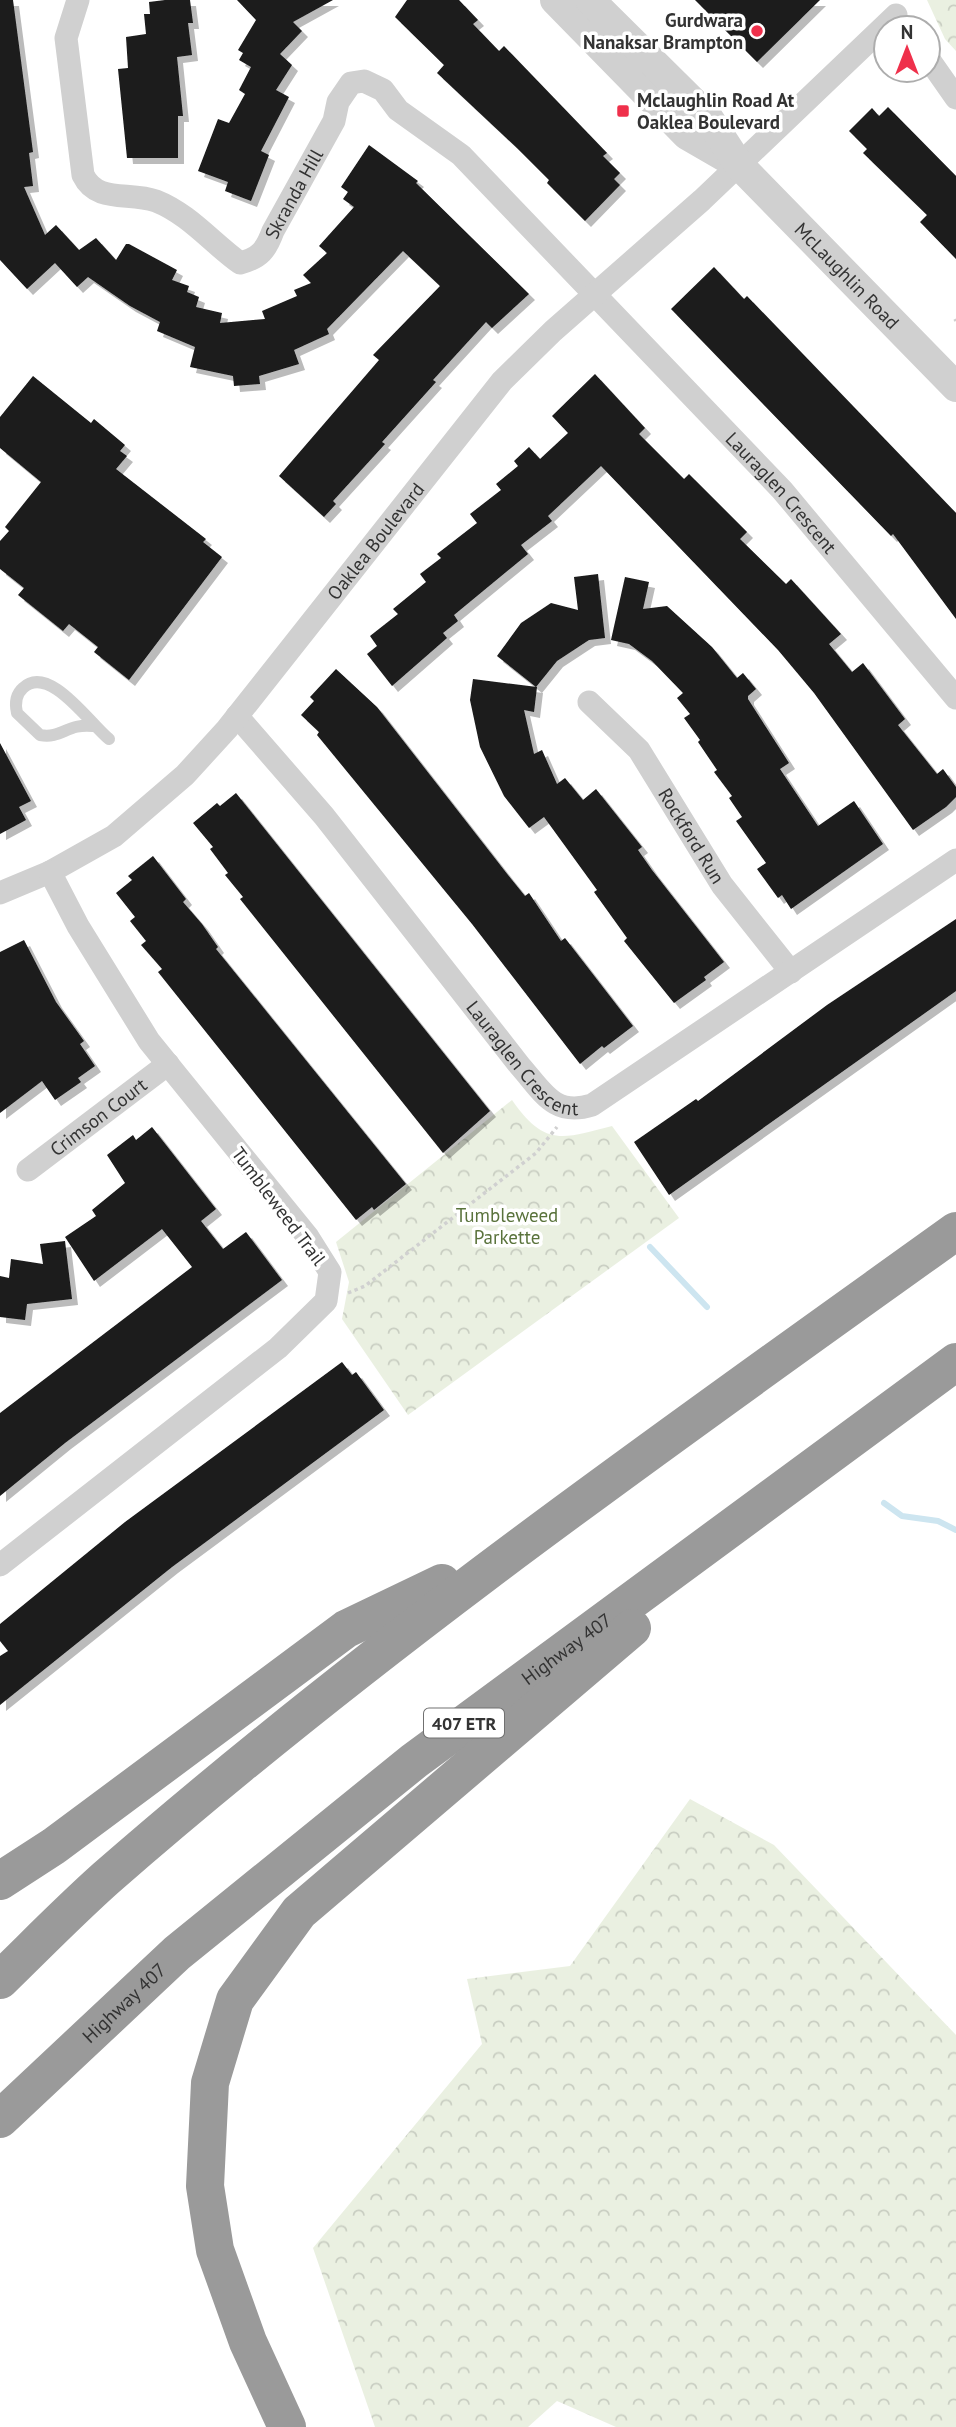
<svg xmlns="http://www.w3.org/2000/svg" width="956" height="2427" viewBox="0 0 956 2427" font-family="'PT Sans',sans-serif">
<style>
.forest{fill:url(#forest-crowns)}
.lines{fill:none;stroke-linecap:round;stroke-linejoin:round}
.stream{stroke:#cde5f0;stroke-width:6}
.building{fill:#1a1a1a;filter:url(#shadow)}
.path{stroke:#d0d0d0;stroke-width:3.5;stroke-dasharray:3.5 3.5;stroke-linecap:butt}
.service{stroke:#d0d0d0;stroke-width:12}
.minor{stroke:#d0d0d0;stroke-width:23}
.tertiary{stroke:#d0d0d0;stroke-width:30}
.motorway{stroke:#9a9a9a;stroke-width:38}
.poi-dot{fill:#ef304b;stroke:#fff;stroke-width:2.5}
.labels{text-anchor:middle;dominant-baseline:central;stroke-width:7;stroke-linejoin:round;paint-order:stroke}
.shield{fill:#fff;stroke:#707070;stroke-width:2}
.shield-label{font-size:18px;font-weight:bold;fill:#333}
.poi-label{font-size:19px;font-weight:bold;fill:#333;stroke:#fff;text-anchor:end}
.street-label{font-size:19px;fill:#333;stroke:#fff}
.park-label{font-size:19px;fill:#5a733c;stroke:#fff}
</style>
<defs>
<pattern id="forest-crowns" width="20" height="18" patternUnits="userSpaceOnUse" patternTransform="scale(1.75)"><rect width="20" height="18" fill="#eaf0e1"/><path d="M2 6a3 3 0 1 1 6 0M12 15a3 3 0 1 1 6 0" fill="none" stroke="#c9cec2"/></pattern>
<filter id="shadow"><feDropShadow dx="6" dy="6" stdDeviation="0" flood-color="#0004"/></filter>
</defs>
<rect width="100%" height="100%" fill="#fff"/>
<path class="forest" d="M927,0H956V51L945,39Z
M512,1100C545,1147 562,1139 612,1126L679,1218L408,1415L342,1319L349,1282L336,1242Z
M690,1799L774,1845L956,2035V2427H616L557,2401L528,2427H375L313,2248L482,2044L467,1979L570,1966Z"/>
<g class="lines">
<path class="stream" d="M650,1247L707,1307
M884,1503L902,1516L938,1521L956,1530"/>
</g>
<path class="building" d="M0,0H13L33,152L29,153L33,186L24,187L45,235L56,225L79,250L96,238L116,260L126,244H129L177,270L172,280L189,286L187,292L199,297L196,307L222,313L220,323L265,319L262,311L297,296L294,290L311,283L303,275L327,253L319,246L354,207L343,199L348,192L341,187L369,145L418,181L416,183L529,294L492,328L486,322L433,380L436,382L382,442L385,444L333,501L336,504L324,517L279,476L379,360L373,355L440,286L403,251L327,329L329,334L294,350L299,364L259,376L260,384L234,386L233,376L190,367L195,347L157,331L160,322L130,306L88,277L77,287L55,263L27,289L0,260Z
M165,0H190L193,23H188L192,55L177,57L183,116H178V158H127L118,69L128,68L126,37L146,34L144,14H150L149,2Z
M237,0H333L293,22L302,31L280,54L292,65L276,90L289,97L261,151L269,155L251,201L225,191L228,182L198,171L218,119L229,123L245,94L239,90L251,67L239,60L243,53L238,50L256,20Z
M407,0H459L478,20L473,24L499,51L504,46L607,153L603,156L620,173L614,179L620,185L585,221L547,183L549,180L517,148L437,73L444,65L395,17Z
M695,0H820L757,62Z
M888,107L956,176V259L920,222L927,215L863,153L867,149L849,131L872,108L879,116Z
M714,267L744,299L747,296L956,513V619L893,534L891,536L671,309Z
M595,374L645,428L639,434L684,479L689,474L747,532L740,539L786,584L791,579L841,634L829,644L852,672L863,663L905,719L898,725L937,774L943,769L956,787V797L946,807L913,830L814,693L778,650L601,466L548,516L552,521L521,545L528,554L454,615L458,621L443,633L447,638L392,686L367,654L377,646L370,636L398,614L393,609L426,582L420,574L441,558L437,554L477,523L470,514L501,490L496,484L518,466L514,461L529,447L540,459L568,433L552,416Z
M33,376L91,423L94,419L125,445L120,451L127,456L116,469L206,539L203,542L222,557L129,680L94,652L98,647L69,624L63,631L18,595L24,588L0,569V541L9,531L5,527L41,482L0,448V417Z
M598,574L605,638L589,640L557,661L536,687L497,656L521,623L551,603L578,610L574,577Z
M625,577L649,582L643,609L667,606L712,647L737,678L743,673L756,689L748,696V699L789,763L780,769L818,826L854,801L883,844L791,909L782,895L778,898L757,869L766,863L736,821L742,817L729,798L732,796L714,772L717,770L698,742L700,740L684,718L690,714L677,698L683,693L652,661L629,644L611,640Z
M336,669L377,707L508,875L525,896L529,893L561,941L565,938L633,1026L604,1048L602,1046L580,1064L472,924L317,735L319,732L301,715L314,701L310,697Z
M473,679L537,687L534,712L524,710L534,754L542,750L557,784L565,778L583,800L596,789L642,847L638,850L652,870L724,962L704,977L706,980L674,1003L624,941L627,938L594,892L597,890L544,817L529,828L504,796L480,747L470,700Z
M0,743L31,801L19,807L26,820L0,834Z
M236,793L490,1111L443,1153L240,899L243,897L225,875L228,873L210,849L213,847L193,823L217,803L220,806Z
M153,856L186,899L183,902L202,924L218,947L216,949L406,1184L374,1210L372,1207L356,1220L158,972L162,969L141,945L146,941L130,921L135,917L116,893L132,880L128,876Z
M956,919V991L669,1195L634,1142L696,1099L698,1101L827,1005Z
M24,940L56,1002L84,1041L80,1044L95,1066L78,1078L81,1082L55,1100L42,1081L0,1113V952Z
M152,1127L216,1209L201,1221L223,1249L246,1232L282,1280L65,1443L0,1496V1413L192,1267L162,1229L94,1281L65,1237L96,1216L92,1210L125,1183L107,1155L133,1135L136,1140Z
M65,1241L72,1299L27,1304L25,1320L0,1317V1276L9,1278L11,1259L43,1264L40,1244Z
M342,1362L352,1375L356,1372L384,1410L172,1567L0,1705V1656L8,1651L0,1641V1624L125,1522Z"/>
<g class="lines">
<path class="path" d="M955,319L956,321
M348,1293L365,1286L536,1153L557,1127"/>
<path class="service" d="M93,726C67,723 62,739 40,735L17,713C15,704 15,695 23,688C49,663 90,724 109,739"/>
<g class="minor">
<path id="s1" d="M78,0L66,38L83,175C97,204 129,191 156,201C189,214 212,243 240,263C260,258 266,250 273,231L334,121L338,102L351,83L364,81L383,90L398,110L461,155L782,490L956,698"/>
<path d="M928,58L956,98"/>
<path id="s2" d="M589,702L639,750L722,885L791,972"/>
<path id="s3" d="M237,716L324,816L520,1066C543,1092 554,1117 592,1105L956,860"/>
<path id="s4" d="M0,893L50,872L114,836L185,775L227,729L502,381L553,331L702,200L896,15"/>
<path id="s5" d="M28,1170L168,1064"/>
<path d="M0,1565L278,1348L326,1301L330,1272L308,1237L149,1041L78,926L50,872"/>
</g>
<g class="tertiary">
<path d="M555,0L687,135L732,161"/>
<path id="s6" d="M590,0L707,116L739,165L956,387"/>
</g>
<g class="motorway">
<path d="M0,1881L54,1846L346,1629L442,1583"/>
<path d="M0,1980C35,1946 69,1911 106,1878C375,1643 666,1439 956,1231"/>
<path id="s7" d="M0,2119L177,1953L414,1761L956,1362"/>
<path d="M287,2427L248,2342L215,2250L205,2186L210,2083L235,2000L299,1912L632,1628"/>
</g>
</g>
<g class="poi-dot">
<circle cx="757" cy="31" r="7"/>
<rect x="616" y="104" width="14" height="14" rx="3.5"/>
</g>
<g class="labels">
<rect class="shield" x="424" y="1708.5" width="80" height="29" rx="5"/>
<g class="shield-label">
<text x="464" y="1723">407 ETR</text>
</g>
<g class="poi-label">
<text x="743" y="20">Gurdwara<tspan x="743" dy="22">Nanaksar Brampton</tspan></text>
<text x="637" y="100" text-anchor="start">Mclaughlin Road At<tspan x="637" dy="22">Oaklea Boulevard</tspan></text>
</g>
<g class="street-label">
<text stroke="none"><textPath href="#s1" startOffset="455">Skranda Hill</textPath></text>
<text stroke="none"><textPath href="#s6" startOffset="378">McLaughlin Road</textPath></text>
<text stroke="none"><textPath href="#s1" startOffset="1183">Lauraglen Crescent</textPath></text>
<text stroke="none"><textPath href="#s4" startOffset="523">Oaklea Boulevard</textPath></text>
<text stroke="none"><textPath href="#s2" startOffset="170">Rockford Run</textPath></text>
<text stroke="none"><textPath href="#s3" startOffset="448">Lauraglen Crescent</textPath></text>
<text stroke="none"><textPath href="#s5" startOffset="88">Crimson Court</textPath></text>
<text transform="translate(279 1206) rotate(53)">Tumbleweed Trail</text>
<text stroke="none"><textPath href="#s7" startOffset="737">Highway 407</textPath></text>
<text stroke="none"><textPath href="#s7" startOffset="170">Highway 407</textPath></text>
</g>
<g class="park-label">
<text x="507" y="1215">Tumbleweed<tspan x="507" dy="22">Parkette</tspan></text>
</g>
</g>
<g transform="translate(907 49)"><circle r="33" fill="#ffffff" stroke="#adadad" stroke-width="2"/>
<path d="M0-5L12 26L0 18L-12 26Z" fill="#ef304b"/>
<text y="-10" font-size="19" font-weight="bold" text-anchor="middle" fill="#333333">N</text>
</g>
</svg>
